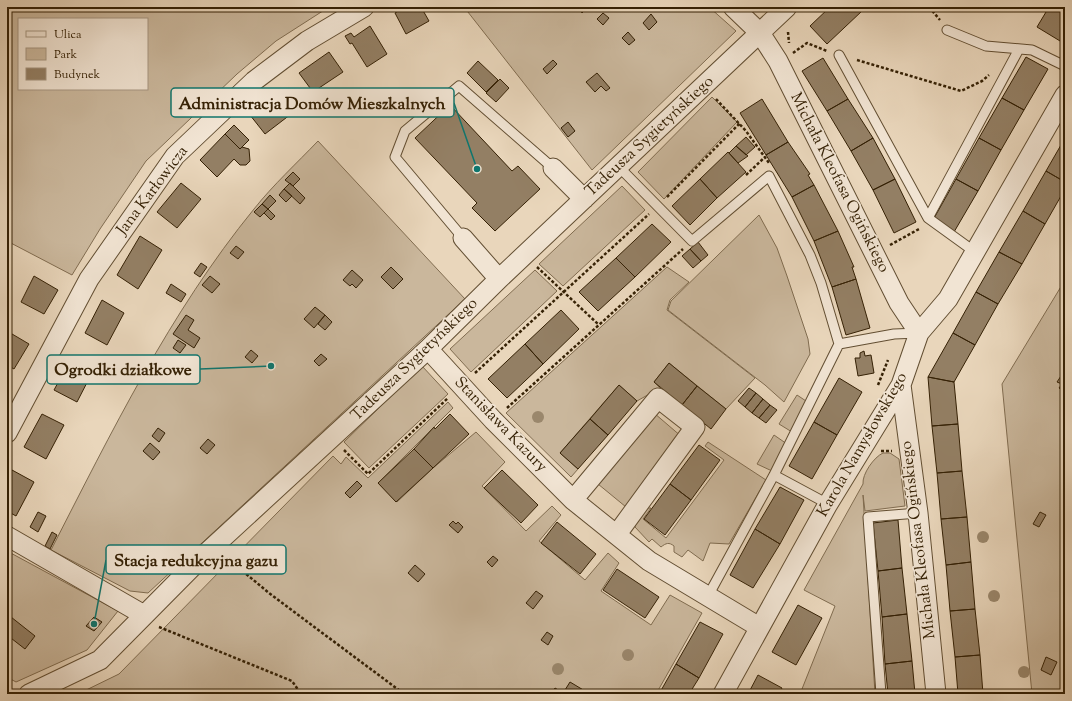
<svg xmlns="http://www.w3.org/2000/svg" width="1072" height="701" viewBox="0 0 1072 701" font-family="'Sorts Mill Goudy',serif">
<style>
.green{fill:#cab79c;stroke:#806c50;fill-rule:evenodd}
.building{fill:#937f64;stroke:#352105}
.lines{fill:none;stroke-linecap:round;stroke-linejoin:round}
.service-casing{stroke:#624e32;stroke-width:11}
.minor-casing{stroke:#624e32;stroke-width:21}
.path{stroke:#352105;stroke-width:2.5;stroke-dasharray:3 2;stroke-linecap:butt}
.service{stroke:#f1e4d3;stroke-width:9}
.minor{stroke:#f1e4d3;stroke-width:19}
.tree{fill:#9a876c}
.labels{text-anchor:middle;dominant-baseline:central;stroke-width:3.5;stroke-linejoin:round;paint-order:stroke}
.street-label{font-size:16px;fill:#352105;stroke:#f1e4d3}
.leader{fill:none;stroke:#0f766e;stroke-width:1.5}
.callout-dot{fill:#0f766e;stroke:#f1e4d3;stroke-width:1.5}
.callout{fill:#f1e4d3;stroke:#0f766e;stroke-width:1.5}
.callout-label{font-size:17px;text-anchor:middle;font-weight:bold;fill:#352105}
</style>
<rect width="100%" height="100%" fill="#e9d6bb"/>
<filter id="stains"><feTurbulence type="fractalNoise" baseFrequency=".005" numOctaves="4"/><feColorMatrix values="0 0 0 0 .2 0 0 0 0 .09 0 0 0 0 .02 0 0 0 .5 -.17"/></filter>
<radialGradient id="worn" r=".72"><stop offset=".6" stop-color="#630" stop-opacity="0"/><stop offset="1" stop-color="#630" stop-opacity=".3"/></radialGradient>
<path class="green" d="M7,7H329L276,41L237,74L146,161L100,229L72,275L7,241ZM19,19H147V89H19Z
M464,7H709L736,31L592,170Z
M712,97L737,122L664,199L638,172Z
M318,141L465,299L148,593L130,591L51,550C111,433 170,312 254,209C273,185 297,163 318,141Z
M622,186L645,210L563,286L539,264Z
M759,215L777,248L787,276L808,339L810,354L784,402L765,385L668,310L671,301Z
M667,267L689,282L670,300L667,310L755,378L726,409L669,363L654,382L660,388L637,401L619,385L560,453L578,469L571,477L506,413Z
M535,270L557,291L471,372L450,349Z
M1065,280V694H1032L1002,384Z
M422,366L448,394L369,468L344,442Z
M797,395L809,403L792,432L779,424Z
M448,402L453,408L378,483L397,502L433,468L476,432L505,462L482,486L526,531L552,506L561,515L539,541L585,580L608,553L619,563L601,591L651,625L670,595L702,613L656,694H78L119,674L333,456L341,464L346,457L368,478Z
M654,413L682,437L626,507L598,484Z
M774,435L787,444L772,471L757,464Z
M708,442L766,480L729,544L710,543L703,561L688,550L682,557L674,552V546C669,542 666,543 661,547L652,539L649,542L635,527V523L647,508H651L643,519L666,538L724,460L705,446Z
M883,453H890L899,459L905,506L865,511L863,495L875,694H800L835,606L804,590L863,484C862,474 874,457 883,453Z
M7,551L118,611L87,650L16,682L7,677Z"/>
<path class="building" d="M405,7H421L429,21L406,34L395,13Z
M578,7H588L582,13Z
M830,7H858L862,11L827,44L810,26Z
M1049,7H1065V44L1037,27Z
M603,13L609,18L603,25L597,19Z
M651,14L657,22L649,30L643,23Z
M370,26L387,54L367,67L352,43L350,44L345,36L351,33L354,37Z
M628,32L635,40L629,45L622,38Z
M329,52L343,72L313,92L299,73Z
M1026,57L1048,69L1024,110L1002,98Z
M823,58L848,99L827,111L802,71Z
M553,60L557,64L547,74L543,69Z
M478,61L498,80L486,92L467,73Z
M597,73L610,88L606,91L601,86L595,92L586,82Z
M500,79L509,88L496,102L486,93Z
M278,92L295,111L265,134L250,115Z
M1002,98L1024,110L1001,150L979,138Z
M762,99L788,142L766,155L740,113Z
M848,99L873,138L851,151L827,111Z
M450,105L512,171L518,166L540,189L495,231L472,208L477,203L415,138Z
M568,122L575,131L568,137L561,128Z
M234,125L249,140L240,149L225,134Z
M225,134L240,149L242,147L249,149L250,161L246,165H240L234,159L217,177L200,160Z
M746,137L755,147L746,155L736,146Z
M873,138L895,179L873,190L851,151Z
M979,138L1001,150L978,191L956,179Z
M1065,138V182L1046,171Z
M788,142L810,174L808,175L814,185L792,197L766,155Z
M736,146L748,156L738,163L729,153Z
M728,152L746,172L717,198L700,179Z
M1046,171L1065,182V189L1045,224L1023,211Z
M293,172L300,179L293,186L285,180Z
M700,179L717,198L690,225L672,206Z
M895,179L916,222L894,233L873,190Z
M956,179L978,191L954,232L933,220Z
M181,183L201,199L177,228L157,212Z
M290,183L305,198L300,204L284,189Z
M814,185L838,231L814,241L792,197Z
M284,189L292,196L286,202L279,195Z
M270,195L276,201L268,209L262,204Z
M262,204L268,209L260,217L254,212Z
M268,209L275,216L271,220L264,213Z
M1023,211L1045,224L1022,264L999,252Z
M652,224L671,242L635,277L616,258Z
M838,231L854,267H852L856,279L832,287L814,241Z
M140,236L162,250L138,289L117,275Z
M698,242L708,255L701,261L690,249Z
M236,246L244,252L238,259L230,253Z
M690,249L701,261L693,268L682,256Z
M999,252L1022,264L998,304L976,292Z
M616,258L635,277L598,311L579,292Z
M201,263L207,267L200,277L194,273Z
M391,267L403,279L393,289L381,277Z
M352,270L363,280L356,288L352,284L350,286L343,280Z
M34,276L58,290L44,314L21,302Z
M210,276L220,284L212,293L202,285Z
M856,279L870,328L846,335L832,287Z
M171,284L186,294L181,302L166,293Z
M976,292L998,304L975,345L953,333Z
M102,300L124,313L107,345L85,333Z
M315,307L325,315L314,328L304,319Z
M561,310L579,329L543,364L525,344Z
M186,315L194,320L188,330L200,338L194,348L173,334Z
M325,315L332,322L325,330L318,324Z
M7,331L29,344L14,369L7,365Z
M953,333L975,345L954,382L928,377Z
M178,340L186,345L180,353L173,348Z
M525,344L543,364L507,398L488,379Z
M251,350L258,356L252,363L245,357Z
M864,351L865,356L871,355L874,373L858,376L855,358H860V353Z
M321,354L327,359L319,366L314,361Z
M72,357L94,369L77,402L54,390Z
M669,363L697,386L682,405L654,382Z
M1061,376L1065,378V387L1063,391L1059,388L1062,384L1057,382Z
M928,377L954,382L958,424L932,426Z
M839,378L862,392L837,435L814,422Z
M619,385L637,401L608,435L590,419Z
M697,386L726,409L711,429L682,405Z
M749,388L756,393L745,407L738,401Z
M756,393L763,399L752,413L745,407Z
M763,399L770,405L759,418L752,413Z
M770,405L777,410L766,423L759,418Z
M42,414L64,425L46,459L24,447Z
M450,414L469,434L433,468L414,449L434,427L435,429Z
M590,419L608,435L578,469L560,453Z
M814,422L837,435L812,479L789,466Z
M958,424L962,471L937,473L932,426Z
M158,428L165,433L159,442L152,436Z
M208,439L215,445L207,454L200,448Z
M150,443L160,452L153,460L143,451Z
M699,445L720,460L691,500L670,484Z
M414,449L433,468L396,502L378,483Z
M12,470L34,482L16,516L7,511V479Z
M502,470L538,505L521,523L484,488Z
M962,471L967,517L941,519L937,473Z
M357,481L362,486L350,498L345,493Z
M670,484L691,500L665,535L644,519Z
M780,487L804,500L780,544L755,529Z
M38,512L46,516L38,532L30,527Z
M1040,512L1046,515L1039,527L1033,524Z
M967,517L971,562L946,565L941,519Z
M898,520L902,568L878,571L873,523Z
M453,521L456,524L458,522L463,527L458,533L449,525Z
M557,522L596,554L580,574L541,543Z
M755,529L780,544L753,588L730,575Z
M52,532L57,535L50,549L45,546Z
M493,556L498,560L492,567L487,562Z
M971,562L975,609L950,611L946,565Z
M415,565L425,574L418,582L408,573Z
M902,568L907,614L882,617L878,571Z
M617,569L659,597L645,618L603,590Z
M536,591L543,596L533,609L526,603Z
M798,605L822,618L796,665L772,652Z
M975,609L980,655L955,657L950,611Z
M907,614L912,661L885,664L882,617Z
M11,617L35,636L25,649L7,635V622Z
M94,617L102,622L94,631L86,626Z
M700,622L723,634L699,678L676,664Z
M547,632L553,636L548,645L541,640Z
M980,655L983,694H958L955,657Z
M1046,657L1057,662L1051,675L1041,670Z
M912,661L915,694H888L885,664Z
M676,664L699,678L689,694H659Z
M758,675L782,688L779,694H748Z
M570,682L585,691L583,694H571L565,690Z
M555,688L563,693L562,694H551Z"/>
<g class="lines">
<defs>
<path id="service" d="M947,30L986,46L1032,50L1065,66
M839,55L928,218L975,252
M618,166L692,241L769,176L810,255L821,283L839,344L894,334L919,333
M928,218L1019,49
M463,238L395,157L405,131L459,86L553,168
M774,475L828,504
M708,596L774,475L839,344
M881,694L868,517L918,513"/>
<path id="minor" d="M733,7L760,33L778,61L899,303L919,333
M553,168L584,199
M463,238L499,279
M428,349L493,420L573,500L649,561L759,627
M901,385L918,513L936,694
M7,433L89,279L175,156L254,81L307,41L364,7
M573,500L658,398L695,427L617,534
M7,536L144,615
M29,694L100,660L202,557L428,349L499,279L787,7
M723,694L828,504L901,385L919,333L948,299L1065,95"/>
</defs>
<use href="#service" class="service-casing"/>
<use href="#minor" class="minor-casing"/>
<path class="path" d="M929,7L940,20
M788,32L789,43
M793,53L807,43L827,51
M857,60L961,91L982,81L989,75
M716,99L746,131L769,163
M746,175L765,157
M667,197L740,123
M890,245L919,229
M537,267L599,325
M475,373L649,214
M878,385L888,360
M507,408L683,249
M344,450L368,474L448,398
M881,451H892
M227,558L269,593L404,694
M159,627L292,681L301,694"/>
<use href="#service" class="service"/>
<use href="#minor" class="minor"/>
</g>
<g class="tree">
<circle cx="538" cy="417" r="6"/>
<circle cx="983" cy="537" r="6"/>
<circle cx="994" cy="596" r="6"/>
<circle cx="628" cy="655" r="6"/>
<circle cx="558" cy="669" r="6"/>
<circle cx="1024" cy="672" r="6"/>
</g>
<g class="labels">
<g class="street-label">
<text transform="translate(650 137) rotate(-43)">Tadeusza Sygietyńskiego</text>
<text transform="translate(839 183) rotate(63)">Michała Kleofasa Ogińskiego</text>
<text transform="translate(153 191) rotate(-53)">Jana Karłowicza</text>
<text transform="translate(415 360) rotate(-44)">Tadeusza Sygietyńskiego</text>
<text transform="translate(500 425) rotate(46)">Stanisława Kazury</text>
<text transform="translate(863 445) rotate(-60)">Karola Namysłowskiego</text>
<text transform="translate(919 540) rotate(-97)">Michała Kleofasa Ogińskiego</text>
</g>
</g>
<path class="leader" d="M477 169L454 103M271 366L200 369M94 624L106 560"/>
<g class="callout-dot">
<circle cx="477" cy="169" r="4"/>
<circle cx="271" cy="366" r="4"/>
<circle cx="94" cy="624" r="4"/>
</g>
<g class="callout">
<rect x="171" y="88" width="283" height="29" rx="4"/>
<rect x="47" y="355" width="153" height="29" rx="4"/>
<rect x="106" y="545" width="180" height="29" rx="4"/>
</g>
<g class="callout-label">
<text x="312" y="109">Administracja Domów Mieszkalnych</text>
<text x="123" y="375">Ogrodki działkowe</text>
<text x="196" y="566">Stacja redukcyjna gazu</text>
</g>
<rect width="1072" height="701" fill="none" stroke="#e9d6bb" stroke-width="24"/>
<rect x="8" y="8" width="1056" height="685" fill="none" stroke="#352105" stroke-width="2"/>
<rect x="12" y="12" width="1048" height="677" fill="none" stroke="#352105"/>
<rect x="18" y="18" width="130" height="72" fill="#f1e4d3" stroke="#a69681"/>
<rect x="26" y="31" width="20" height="6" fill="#f1e4d3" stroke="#a69681"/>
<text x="54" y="38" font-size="12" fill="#352105">Ulica</text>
<rect x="26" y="48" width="20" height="12" fill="#cab79c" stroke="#a69681"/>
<text x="54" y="58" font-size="12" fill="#352105">Park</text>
<rect x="26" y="68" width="20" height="12" fill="#937f64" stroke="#a69681"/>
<text x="54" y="78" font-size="12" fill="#352105">Budynek</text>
<rect width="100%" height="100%" filter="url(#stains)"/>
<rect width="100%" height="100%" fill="url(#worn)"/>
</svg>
